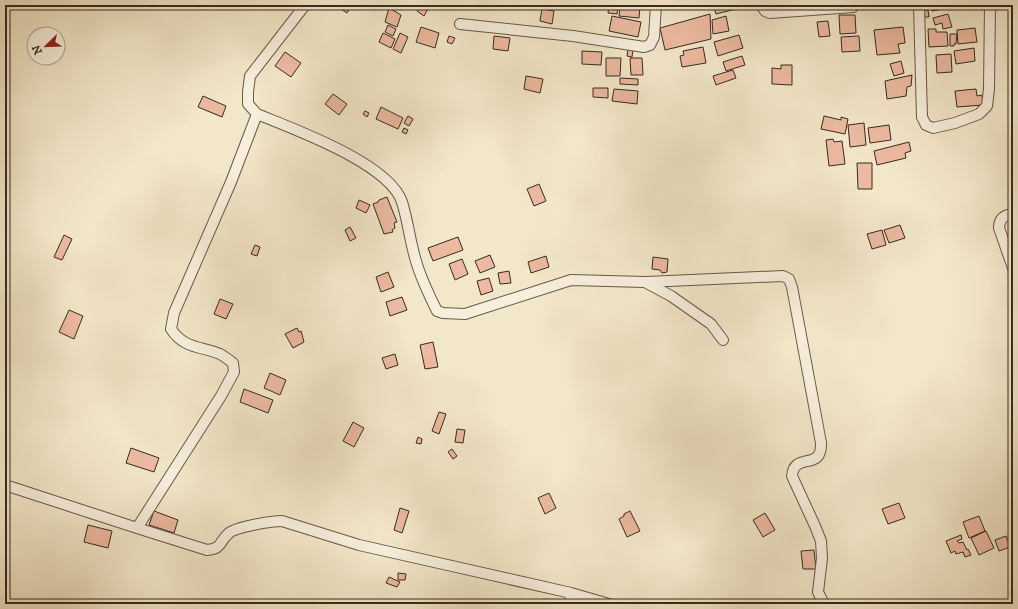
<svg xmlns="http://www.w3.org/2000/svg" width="1018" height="609" viewBox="0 0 1018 609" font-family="'IM FELL DW Pica',serif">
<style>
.building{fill:#ecbaa0;stroke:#362a21}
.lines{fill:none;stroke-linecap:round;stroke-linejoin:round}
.street-casing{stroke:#65594b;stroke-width:12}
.street{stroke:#f7efdc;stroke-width:10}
</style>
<rect width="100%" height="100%" fill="#f3e7c9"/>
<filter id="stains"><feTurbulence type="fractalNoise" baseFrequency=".005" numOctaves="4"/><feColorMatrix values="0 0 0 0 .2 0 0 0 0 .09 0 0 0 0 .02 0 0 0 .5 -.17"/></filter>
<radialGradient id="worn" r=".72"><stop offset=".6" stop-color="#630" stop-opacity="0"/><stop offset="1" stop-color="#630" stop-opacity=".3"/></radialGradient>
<path class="building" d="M335,5H352L347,13Z
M421,5H430L424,16L417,11Z
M525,5H538V8Z
M543,5H555L554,8L543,6Z
M609,5H618L617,14L608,13Z
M620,5H640L639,18L619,16Z
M713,5H739L740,8L716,14Z
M931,5H948L949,8L932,11Z
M389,8L401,15L397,27L385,22Z
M542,9L554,11L552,24L540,21Z
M928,10L929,17H922V11Z
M710,14L711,39L665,50L660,28Z
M948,14L952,27L943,29L942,23L935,25L933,18Z
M839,15H855L856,33L840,34Z
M612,16L641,22L638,37L609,31Z
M726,16L729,31L713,34L712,20Z
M828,21L830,36L819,37L817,22Z
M388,25L396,29L393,36L385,32Z
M421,27L439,33L435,48L416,42Z
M903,27L905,43L898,44L900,53L877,55L874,30Z
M975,28L977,42L958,44L957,30Z
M928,29H936V32H947L948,46L929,47Z
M383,33L395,39L391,48L379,42Z
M400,33L408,37L401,53L393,49Z
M950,34H957L956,44H954V46H950Z
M739,35L743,48L718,56L714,42Z
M449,36L455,38L452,44L447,42Z
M494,36L510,38L508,51L493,49Z
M859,36L860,51L842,52L841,37Z
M703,47L706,63L682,67L680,56L684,55L683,51Z
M974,48L975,61L956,64L954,51Z
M628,49L633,50L632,57L627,56Z
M582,51L602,52L601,65L582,64Z
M285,52L301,63L291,77L275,66Z
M951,54L952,72L937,73L936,55Z
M742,56L745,65L726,71L723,62Z
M606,58H621L620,76H606Z
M630,58H642L643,75H631Z
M901,61L904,73L894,76L890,64Z
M781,65H792V85L772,84V68L781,69Z
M733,70L736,78L716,85L713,76Z
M912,75L911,86L907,87L906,96L887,99L885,81Z
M526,76L543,79L540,93L524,89Z
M620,78L638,79V85L620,84Z
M593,88H608V98L593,97Z
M614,89L638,91L637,104L612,101Z
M976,89L977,96L982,95L983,105L957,107L955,91Z
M333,94L347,104L339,115L325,104Z
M203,96L226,106L222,117L198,107Z
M381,107L403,118L398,129L376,119Z
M365,111L369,113L367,117L363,114Z
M408,116L413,119L409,126L404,123Z
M824,116L841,120V117L848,119L845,134L821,129Z
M864,123L866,145L850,147L848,125Z
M889,125L891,140L870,143L868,128Z
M404,128L408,130L406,134L402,132Z
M833,139L834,142L842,141L845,164L829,166L826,140Z
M909,142L911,151L905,153L906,158L877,165L874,151Z
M857,163H872V189H858Z
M539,184L546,201L534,206L527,189Z
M387,197L397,222L394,223L395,228L392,230L393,232L384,234L373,204L378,202L379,200Z
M359,200L370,205L366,213L356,208Z
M900,225L905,238L889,243L884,230Z
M350,227L356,238L350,241L345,230Z
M882,230L886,245L872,249L867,234Z
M64,235L72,239L62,260L54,257Z
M458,237L463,250L433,261L428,248Z
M255,245L260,247L257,256L251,254Z
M490,255L495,267L480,273L475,261Z
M546,256L549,267L531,273L528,262Z
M653,257L668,259L667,272L662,273L660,270L652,269Z
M462,259L468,274L455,280L449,264Z
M509,271L511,283L500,284L498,273Z
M388,272L394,287L381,292L376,277Z
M489,278L493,291L481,295L477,281Z
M402,297L407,310L390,316L386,302Z
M220,299L233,304L226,319L214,314Z
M69,310L83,316L74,339L59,332Z
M297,328L299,332L301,331L304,342L293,348L285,334Z
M433,342L438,367L425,369L420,345Z
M395,354L398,365L386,369L382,358Z
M270,373L286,380L280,395L264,388Z
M244,389L273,400L268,413L240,402Z
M439,412L446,414L439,434L432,431Z
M353,422L364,428L354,447L343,441Z
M457,429L465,430L463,443L455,442Z
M418,437L422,439L421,444L416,443Z
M131,448L159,458L154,472L126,463Z
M452,449L457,456L453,459L448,452Z
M549,493L556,508L545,514L538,498Z
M899,503L905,518L888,524L882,509Z
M400,508L409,511L402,533L394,530Z
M154,511L178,520L174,533L149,525Z
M630,511L640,531L627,537L619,519L624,516V514Z
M765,513L775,530L763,537L753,520Z
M979,516L985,531L969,538L963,522Z
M88,525L112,531L108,548L84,542Z
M986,531L994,548L979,555L971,538Z
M961,535L962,539L957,541L959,543L963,542L967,550L968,549L971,555L965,557L963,552L956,554L955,551L951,553L946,541Z
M1006,536L1010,547L999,551L995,540Z
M814,550L816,569H803L801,551Z
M398,573L406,574L405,580H398Z
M389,577L400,582L397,587L386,583Z
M545,599L557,601V604H545Z"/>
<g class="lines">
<defs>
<path id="street" d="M305,5L250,76L248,92V104L257,114C293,129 389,163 402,202C408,221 410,242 416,261C421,279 429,295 437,311L443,313L465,314L571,280L645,282L671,296L711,324L723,340
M761,5L765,11L770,13L853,7
M919,5L922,117L926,125L933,128L955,123L979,114L987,106L989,89L990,5
M460,24L573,36L644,47L650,45L654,37L656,5
M1013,214C1004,215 999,219 999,228L1013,268
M646,282L783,276L789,279L792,287L821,443C822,472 794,451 792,476L815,526L821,541L822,558L818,592L824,604
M5,485L137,528L207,550C222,549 219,542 228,534C234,527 272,521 282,521L359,545L571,593L609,604
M137,528L221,396L234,372L233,363C229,360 224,356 220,354C201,346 184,349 171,329L174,313L231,182L257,114
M570,604L571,593"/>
</defs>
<use href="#street" class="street-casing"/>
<use href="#street" class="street"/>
</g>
<rect width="1018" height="609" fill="none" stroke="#f3e7c9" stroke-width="20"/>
<rect x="6" y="6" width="1006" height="597" fill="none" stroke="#362a21" stroke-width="2"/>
<rect x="10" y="10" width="998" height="589" fill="none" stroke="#362a21"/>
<g transform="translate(46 46) rotate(247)"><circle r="19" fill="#f7efdc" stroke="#aaa091"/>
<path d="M0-3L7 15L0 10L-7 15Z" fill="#8f2418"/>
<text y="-6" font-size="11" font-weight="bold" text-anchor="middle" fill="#362a21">N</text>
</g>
<rect width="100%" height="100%" filter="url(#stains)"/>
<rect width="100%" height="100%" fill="url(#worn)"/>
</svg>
